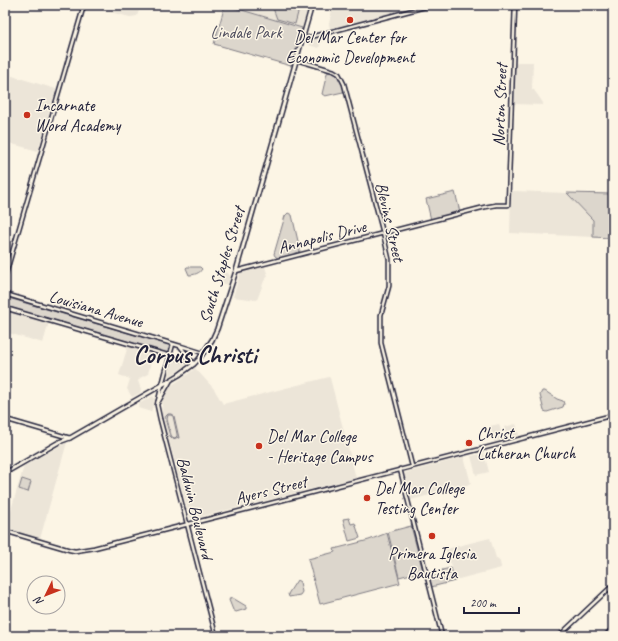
<svg xmlns="http://www.w3.org/2000/svg" width="618" height="641" viewBox="0 0 618 641" font-family="Caveat,sans-serif">
<style>
.built{fill:#ece5d8}
.green{fill:#dcd6cc;stroke:#7f7c84;fill-rule:evenodd}
.lines{fill:none;stroke-linecap:round;stroke-linejoin:round}
.secondary-casing{stroke:#22223b;stroke-width:5.5}
.primary-casing{stroke:#22223b;stroke-width:6}
.highway-casing{stroke:#22223b;stroke-width:6}
.secondary{stroke:#fcf5e5;stroke-width:2.5}
.primary{stroke:#fcf5e5;stroke-width:3}
.highway{stroke:#fcf5e5;stroke-width:3.5}
.poi-dot{fill:#c8321e;stroke:#fcf5e5;stroke-width:1.5}
.labels{text-anchor:middle;dominant-baseline:central;stroke-width:3;stroke-linejoin:round;paint-order:stroke}
.park-label{font-size:17px;fill:#504f5f;stroke:#fcf5e5}
.poi-label{font-size:17px;fill:#22223b;stroke:#fcf5e5;text-anchor:start}
.street-label{font-size:17px;fill:#22223b;stroke:#fcf5e5}
.town-label{font-size:25px;font-weight:bold;fill:#22223b;stroke:#fcf5e5}
</style>
<rect width="100%" height="100%" fill="#fcf5e5"/>
<filter id="ink" filterUnits="userSpaceOnUse"><feTurbulence type="fractalNoise" baseFrequency=".025" numOctaves="2"/><feDisplacementMap in="SourceGraphic" scale="8" xChannelSelector="R" yChannelSelector="G"/><feConvolveMatrix kernelMatrix="1 2 1 2 8 2 1 2 1" color-interpolation-filters="sRGB"/></filter>
<g filter="url(#ink)">
<path class="built" d="M88,5H141L137,16L130,17L110,12Z
M225,5H309L302,28Z
M333,5H392L395,12L394,14L331,30L330,29L329,24Z
M323,37L319,48L308,45L310,40Z
M518,62H533L532,89L534,90L539,97L543,103V105L514,104L515,64Z
M9,75L56,89L38,151L5,142V78L8,79Z
M513,191L567,193L593,220V237L510,233L511,192Z
M265,267L268,276L264,281L257,300L233,297L240,273Z
M218,271L228,273L230,276L227,285L216,281Z
M5,310L49,322L43,343L5,332Z
M128,346L153,353L148,374L140,378L138,381L141,389L140,393L132,397L127,389L130,379L119,375Z
M175,360L185,363V366L170,376L169,373L172,362Z
M195,368L214,389L223,404L329,377L330,378L356,478L191,519L190,518L162,414V408L163,396L169,387L187,375Z
M153,396L154,398L155,399L151,412L138,408L140,403Z
M499,424L503,439L494,442L490,426Z
M516,424L519,435L507,438L504,427Z
M67,442L40,539L39,540L5,530L24,466Z
M484,453L489,472L476,475L471,456Z
M464,457L471,484L411,500L404,473Z
M490,538L496,558H497L500,562L501,567V568L455,580L446,549Z"/>
<path class="green" d="M225,5L302,28L291,66L214,44Z
M274,5H300L295,24L277,19L273,8Z
M329,72C339,73 342,81 344,90L343,92L325,96L322,94L327,73Z
M455,192L460,212L431,220L426,199Z
M567,193L611,194L610,238L593,237V220Z
M288,213L292,215L300,250L299,254L279,259L275,256L274,254L285,216Z
M187,267H200L202,269C200,273 194,275 189,275L186,268Z
M5,297L170,345L167,353L5,306Z
M542,391H545L557,399L563,401L564,404L563,407L547,412L544,411L540,395Z
M168,414H171L174,416L179,438H178V437L176,438L173,439L170,436L165,418L166,416ZM168,415H171L173,416L177,434V436L175,438L172,437L171,435L167,419Z
M22,479L31,482L28,492L19,489Z
M349,518L351,524L355,523L360,538L349,541L343,519Z
M411,526L423,571L399,577L388,532Z
M387,533L400,583L320,604L308,559L335,552L334,549L369,540Z
M451,568L455,581L431,587L428,578L443,574L442,570Z
M297,580L300,582L302,592L300,595L289,597L288,594Z
M231,597L246,606V609L236,612L233,610L229,600Z"/>
<g class="lines">
<defs>
<path id="secondary" d="M303,39L432,5
M297,60L334,71L339,74L344,84L383,233L389,259V286L381,315V343L412,466
M236,271L485,207L496,205H508L515,5
M5,277L84,5
M5,294L180,346L194,364
M5,308L188,361L192,363
M173,344L162,385L157,405L160,419L216,636
M181,346L203,353
M5,419L70,438
M400,469L442,636
M5,531L70,550L75,551L94,548L252,508L613,415
M559,636L613,585
M605,636L613,628"/>
<path id="primary" d="M158,402L170,381
M5,473L59,442L70,438L162,385L179,375L194,364L199,359L212,340L217,329L236,271L312,5"/>
<path id="highway" d="M607,636L613,632"/>
</defs>
<use href="#secondary" class="secondary-casing"/>
<use href="#primary" class="primary-casing"/>
<use href="#highway" class="highway-casing"/>
<use href="#secondary" class="secondary"/>
<use href="#primary" class="primary"/>
<use href="#highway" class="highway"/>
</g>
</g>
<g class="poi-dot">
<circle cx="350" cy="20" r="4"/>
<circle cx="27" cy="115" r="4"/>
<circle cx="469" cy="443" r="4"/>
<circle cx="259" cy="446" r="4"/>
<circle cx="367" cy="498" r="4"/>
<circle cx="432" cy="536" r="4"/>
</g>
<g class="labels">
<g class="park-label">
<text x="246" y="32">Lindale Park</text>
</g>
<g class="poi-label">
<text x="350" y="37" text-anchor="middle">Del Mar Center for<tspan x="350" dy="20">Economic Development</tspan></text>
<text x="35" y="105">Incarnate<tspan x="35" dy="20">Word Academy</tspan></text>
<text x="477" y="433">Christ<tspan x="477" dy="20">Lutheran Church</tspan></text>
<text x="267" y="436">Del Mar College<tspan x="267" dy="20">- Heritage Campus</tspan></text>
<text x="375" y="488">Del Mar College<tspan x="375" dy="20">Testing Center</tspan></text>
<text x="432" y="553" text-anchor="middle">Primera Iglesia<tspan x="432" dy="20">Bautista</tspan></text>
</g>
<g class="street-label">
<text transform="translate(500 105) rotate(-88)">Norton Street</text>
<text transform="translate(390 222) rotate(77)">Blevins Street</text>
<text transform="translate(322 237) rotate(-14)">Annapolis Drive</text>
<text transform="translate(222 265) rotate(-73)">South Staples Street</text>
<text transform="translate(96 309) rotate(16)">Louisiana Avenue</text>
<text transform="translate(271 490) rotate(-14)">Ayers Street</text>
<text transform="translate(195 508) rotate(76)">Baldwin Boulevard</text>
</g>
<g class="town-label">
<text x="195" y="355">Corpus Christi</text>
</g>
</g>
<rect width="618" height="641" fill="none" stroke="#fcf5e5" stroke-width="20"/>
<rect x="10" y="10" width="598" height="621" fill="none" stroke="#22223b" stroke-width="1.5" filter="url(#ink)"/>
<g transform="translate(46 595) rotate(227)"><circle r="19" fill="#fcf5e5" stroke="#a5a1a1"/>
<path d="M0-3L7 15L0 10L-7 15Z" fill="#c8321e"/>
<text y="-6" font-size="11" font-weight="bold" text-anchor="middle" fill="#22223b">N</text>
</g>
<path d="M464 607v6h55v-6" fill="none" stroke="#22223b" stroke-width="2"/>
<text x="470" y="607" font-size="12" fill="#22223b" stroke="#fcf5e5" stroke-width="3" paint-order="stroke">200 m</text>
</svg>
